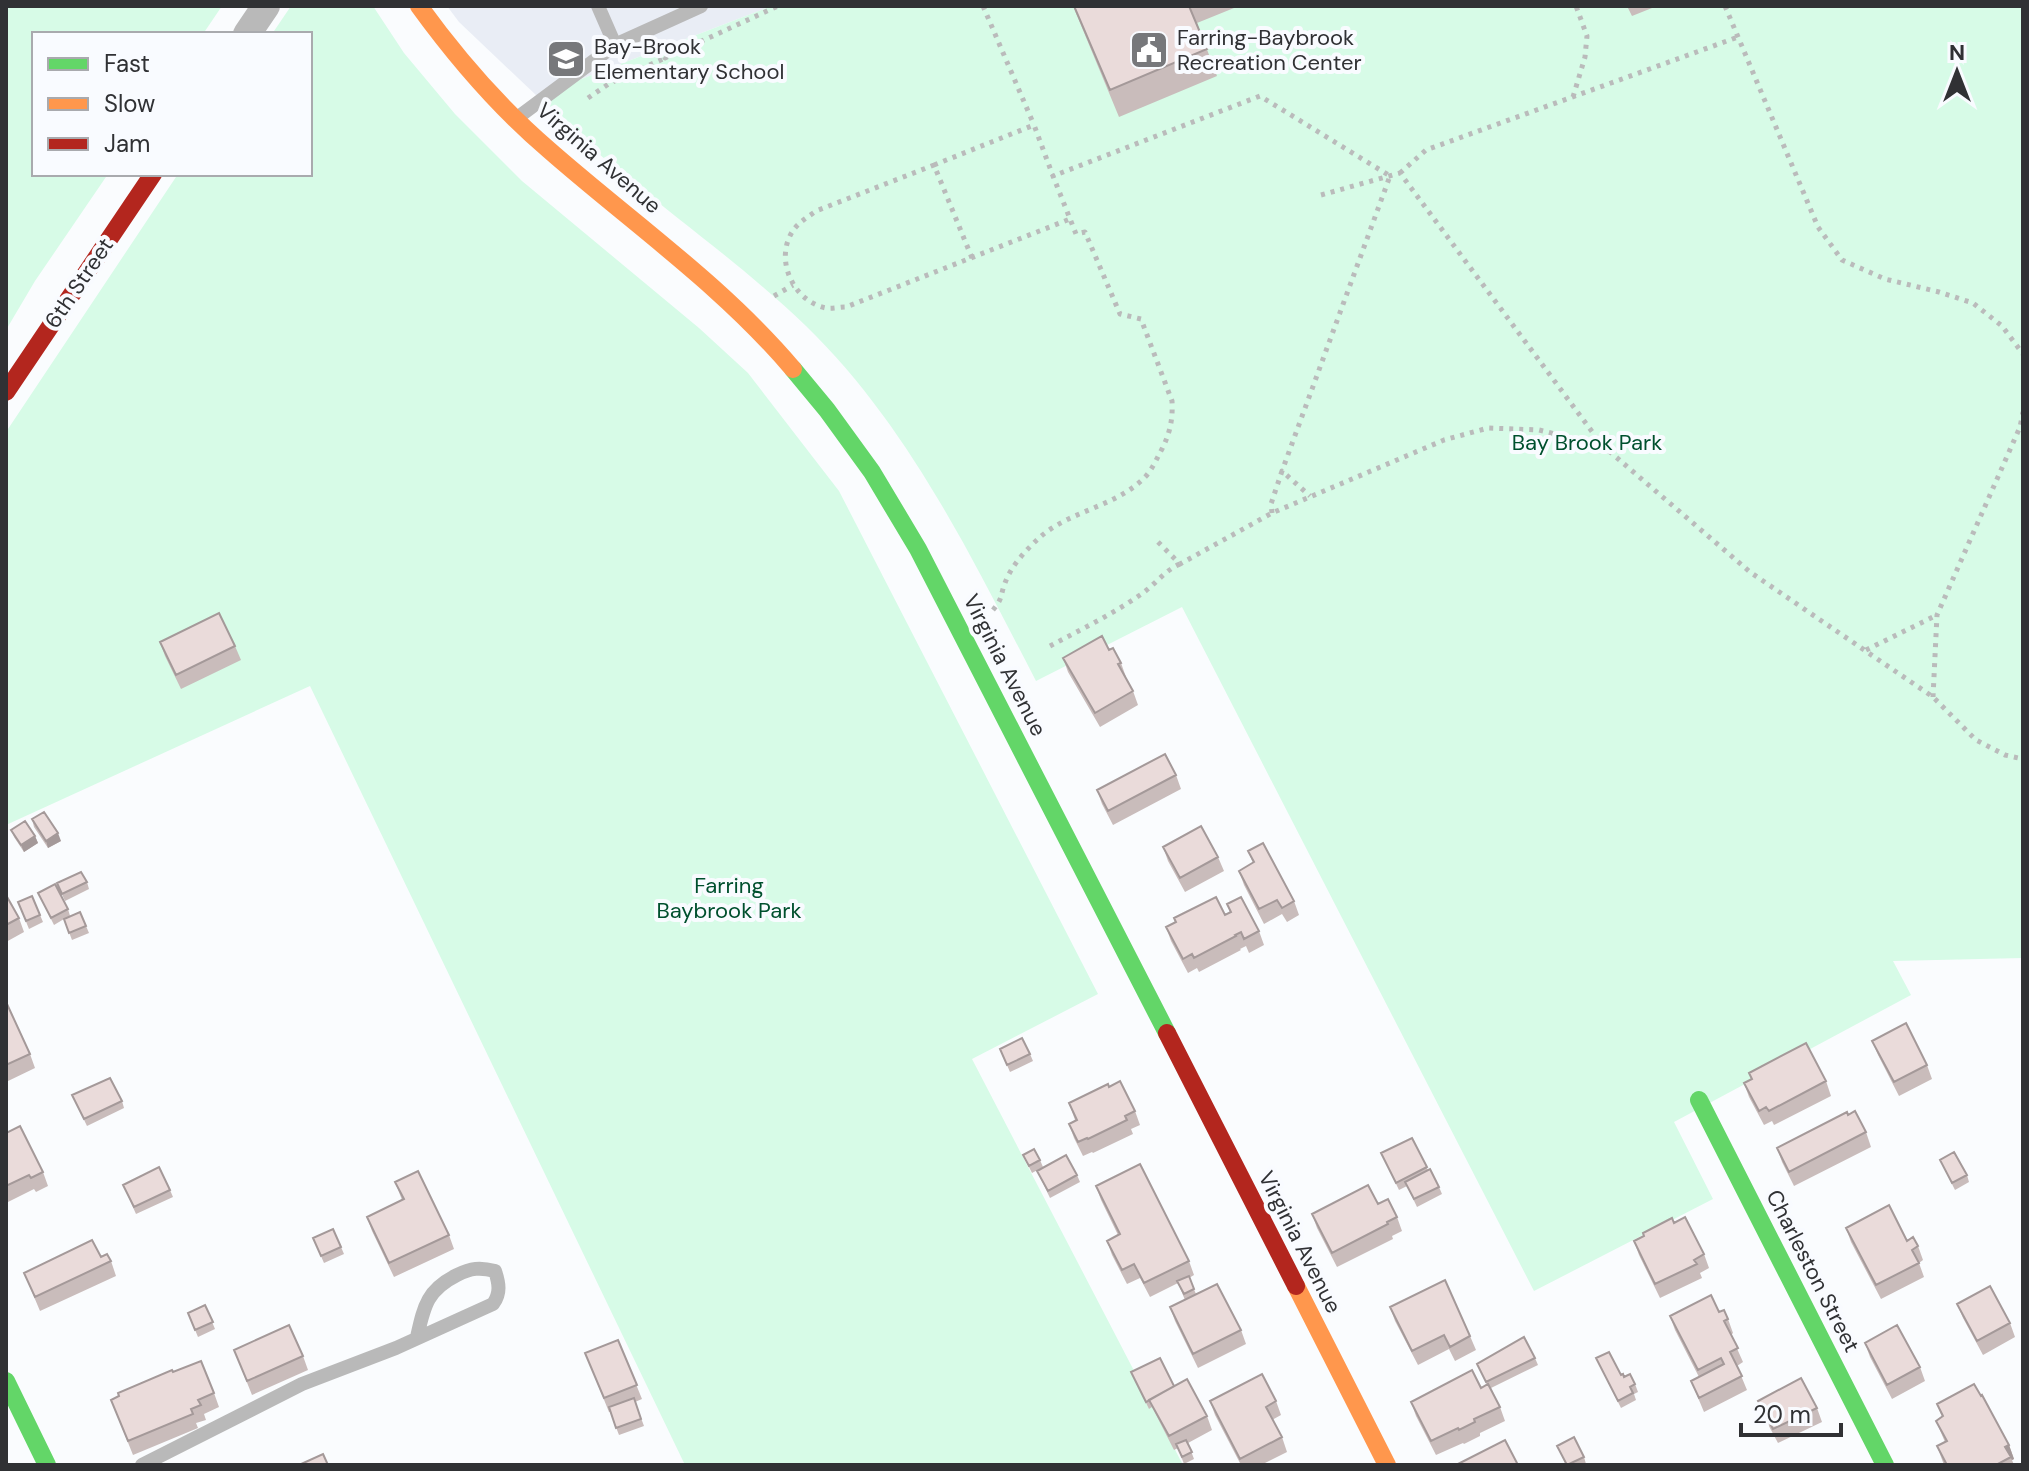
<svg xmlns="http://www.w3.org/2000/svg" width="2029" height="1471" viewBox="0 0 2029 1471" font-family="'DM Sans',sans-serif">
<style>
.built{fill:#e9edf5}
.green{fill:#d7fbe7}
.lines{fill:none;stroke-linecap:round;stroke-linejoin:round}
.path{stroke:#babbbb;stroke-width:5;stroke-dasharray:4 6;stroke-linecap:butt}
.lane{stroke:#b9b9b9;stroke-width:14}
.street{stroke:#b9b9b9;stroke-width:28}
.fast{stroke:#63d668;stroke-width:18}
.slow{stroke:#ff974d;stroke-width:18}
.jam{stroke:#b3261e;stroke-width:18}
.wall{fill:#c9bcbb}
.shaded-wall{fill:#a49999}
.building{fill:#eadbda;stroke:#a49999;stroke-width:2}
.labels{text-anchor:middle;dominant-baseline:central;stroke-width:8;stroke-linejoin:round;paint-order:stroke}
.poi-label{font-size:22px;fill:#303134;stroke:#f9fbff;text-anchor:start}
.street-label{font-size:22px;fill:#303134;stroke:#f9fbff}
.park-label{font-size:22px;fill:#00502e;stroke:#f9fbff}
</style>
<rect width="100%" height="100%" fill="#fafcfe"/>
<path class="built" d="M447,6H772L537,96L459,22Z"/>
<path class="green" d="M6,6H222L203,34H34V174H108L35,281L6,330Z
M291,6H373L404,53L455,114L522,181L699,328L748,373L839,491L1098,994L972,1059L1183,1465H685L310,686L6,825V432L178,174H310V34H272Z
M772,6H2023V958L1893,961L1911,995L1674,1122L1713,1199L1534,1291L1182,607L1036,681C971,556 908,425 806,326C721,244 619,181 537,96Z"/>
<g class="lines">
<path class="path" d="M983,6L1034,125
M1725,6L1818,227L1842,260L1885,279L1939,292L1973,303L2002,326L2023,354
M660,48L665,58L778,6
M1573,97L1585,57L1587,36L1576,6
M588,98L610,83L665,58
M934,165L1034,125L1053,176
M1400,173L1426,150L1738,37
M1321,195L1400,173L1602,445L1750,572L1933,697L1976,740L2005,755L2023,759
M972,258L934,165L816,211C805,219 794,225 789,238C777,266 796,302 826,308C832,309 840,307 846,307L1070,219
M774,296L793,285
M1272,513L1271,504L1282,471L1310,496
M1158,542L1180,564L1272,513L1444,440L1488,428L1539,430L1601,445
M993,610C1003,598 1000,596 1005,583C1011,566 1026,550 1039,538C1070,510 1117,507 1146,476C1153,468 1157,458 1162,449C1170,433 1173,419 1172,401L1141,319L1120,314L1085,232L1076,234L1053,176L1260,96L1390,176L1282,471
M1050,646C1080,630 1111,615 1140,595C1154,586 1165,570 1180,564
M1866,650L1937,615
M1933,697L1937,615L2020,427L2023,412"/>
<path class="lane" d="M598,6L615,45
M517,118L615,45L701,6
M142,1465L302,1384L396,1348L493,1304C501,1293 499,1283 495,1271C480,1267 471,1268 457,1275C427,1290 424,1306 417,1337"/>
<path class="street" d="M247,34L266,6"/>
<path class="fast" d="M793,369L827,410L872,472L918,549L1167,1033
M1699,1100L1885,1465
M6,1381L47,1465"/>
<path class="slow" d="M419,6C456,57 501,109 549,150C631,222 722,285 793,369
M1296,1286L1387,1465"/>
<path class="jam" d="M6,392L153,174
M1167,1033L1296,1286"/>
</g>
<path class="wall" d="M1073,6H1233L1234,8L1197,23L1217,76L1119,117Z
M1627,6H1657L1632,16Z
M160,642L235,646L241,660L181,689L165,656Z
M1109,650L1121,663L1126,677H1125L1133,691L1138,705L1100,727L1068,672L1063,658Z
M1176,775L1181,789L1113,825L1102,804L1097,790Z
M32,819L61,841L48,848L34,827Z
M11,830L35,836L38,843L24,852L14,837Z
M1163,847L1218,857L1224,871L1185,892L1168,861Z
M1248,851L1294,901L1299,915L1287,922L1282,914L1264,924L1244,885L1239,871L1253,863Z
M87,882L89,889L65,901L57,883Z
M38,893L68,909L70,916L80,912L89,933L72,940L64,919L54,925Z
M6,895L19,918L24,932L6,942Z
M32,896L43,922L29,929L18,902Z
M1227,904L1259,931L1264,945L1249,953L1246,946L1240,949L1241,950L1199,972L1197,968L1188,973L1171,941L1166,927L1175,922L1174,918L1225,915L1230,912Z
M6,1005L30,1054L35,1068L6,1082Z
M1872,1041L1927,1065L1932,1079L1899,1096L1878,1055Z
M1000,1049L1030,1054L1033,1061L1010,1072Z
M1826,1081L1831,1096L1774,1125L1772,1121L1764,1125L1749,1097L1744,1083Z
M1109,1087L1135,1111L1140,1125L1131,1129L1133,1134L1093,1153L1092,1152L1083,1156L1074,1138L1069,1124L1075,1120L1069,1103Z
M72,1095L122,1101L124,1108L87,1126Z
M1848,1115L1866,1132L1871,1147L1794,1186L1782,1162L1777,1148Z
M6,1133L43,1172L48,1186L36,1192L34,1189L6,1203Z
M1412,1138L1428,1170L1439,1187L1442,1194L1417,1207L1407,1186L1399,1190L1381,1153Z
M1023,1155L1040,1160L1043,1167L1032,1173Z
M1940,1160L1967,1175L1969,1182L1955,1190Z
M1037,1171L1077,1175L1080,1182L1050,1198Z
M395,1182L449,1235L454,1249L394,1277L372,1231L367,1217L402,1200Z
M123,1185L170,1190L173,1197L136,1214Z
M1096,1186L1189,1261L1194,1275L1189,1278L1196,1294L1241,1330L1246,1344L1198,1368L1175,1321L1170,1307L1185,1300L1178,1283L1150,1297L1140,1278L1127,1284L1112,1255L1107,1241L1118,1235L1101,1200Z
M1378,1204L1397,1217L1402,1231L1392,1236L1393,1239L1337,1267L1317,1228L1312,1214Z
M1674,1223L1704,1254L1709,1268L1700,1273L1702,1278L1660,1298L1639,1255L1634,1241Z
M1846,1228L1907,1241L1918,1246L1923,1260L1919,1263L1924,1277L1881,1299L1851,1242Z
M313,1238L341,1247L344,1254L324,1263Z
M101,1257L111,1261L116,1276L40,1311L24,1273Z
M1957,1304L2010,1323L2015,1337L1983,1355L1963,1318Z
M205,1305L215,1329L198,1337L188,1313Z
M1390,1307L1470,1336L1476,1350L1455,1361L1449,1349L1418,1365L1395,1321Z
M1719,1312L1728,1319L1733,1333L1731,1335L1743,1362L1737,1366L1747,1390L1704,1412L1691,1381L1699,1377L1675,1330L1670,1316Z
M618,1340L642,1399L635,1402L644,1426L619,1435L610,1412H609L585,1353Z
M1865,1343L1920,1367L1925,1381L1892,1399L1870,1357Z
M234,1350L303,1356L308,1370L252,1395Z
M1535,1358L1538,1365L1491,1388L1500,1407L1505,1421L1480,1433V1436L1464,1444L1463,1443L1436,1455L1416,1416L1411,1402L1481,1388L1487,1385L1477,1364Z
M1596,1358L1635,1384L1638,1392L1634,1394L1636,1400L1621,1408Z
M173,1372L214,1393L219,1407L204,1414L206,1420L196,1423L198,1428L133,1455L111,1400Z
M1131,1372L1174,1386L1207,1416L1212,1430L1188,1443L1194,1459L1184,1464L1178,1448L1174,1450L1152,1407L1149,1409Z
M1210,1401H1276L1281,1415L1272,1420L1282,1437L1287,1452L1261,1465H1241L1215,1415Z
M1758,1401L1817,1408L1822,1422L1778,1443L1763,1415Z
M1937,1404L2009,1445L2014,1459L2012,1460L2014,1465H1944L1937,1446L1945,1442L1936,1421L1942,1417Z
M1557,1446L1584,1457L1586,1464L1566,1465Z"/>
<path class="shaded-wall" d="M58,833L61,841L48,848L46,841Z
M35,836L38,843L24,852L21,845Z
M2009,1445L2014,1459L2012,1460L2005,1447Z"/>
<path class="building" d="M1074,6H1189L1207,49L1110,90Z
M219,613L235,646L176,675L160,642Z
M1102,636L1109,650L1113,648L1121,663L1118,664L1133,691L1095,713L1063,658Z
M1165,754L1176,775L1108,811L1097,790Z
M44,812L58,833L46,841L32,819Z
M25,821L35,836L21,845L11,830Z
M1201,826L1218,857L1180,878L1163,847Z
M1263,843L1294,901L1282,908L1277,900L1259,909L1239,871L1254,862L1248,851Z
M81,872L87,882L62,894L57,883Z
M55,884L68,909L51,918L38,893Z
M6,895L19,918L6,925Z
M32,896L40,915L26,921L18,902Z
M1216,897L1225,915L1231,912L1227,904L1241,897L1259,931L1244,939L1241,932L1235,935L1236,936L1194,958L1192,954L1183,959L1166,927L1176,922L1174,918Z
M80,912L86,926L69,933L64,919Z
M7,1004L30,1054L6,1065V1005Z
M1906,1023L1927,1065L1894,1082L1872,1041Z
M1022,1038L1030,1054L1007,1065L1000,1049Z
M1806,1043L1826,1081L1769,1111L1766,1107L1759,1111L1744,1083L1752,1079L1749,1073Z
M110,1078L122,1101L84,1119L72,1095Z
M1120,1081L1135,1111L1125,1116L1127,1120L1088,1139L1087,1138L1078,1142L1069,1124L1077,1120L1069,1103L1108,1084L1109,1087Z
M1855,1111L1866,1132L1789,1172L1777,1148L1847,1112L1848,1115Z
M20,1126L43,1172L31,1178L29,1175L6,1186V1133Z
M1412,1138L1427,1167L1396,1183L1381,1153Z
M1034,1149L1040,1160L1029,1166L1023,1155Z
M1954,1152L1967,1175L1952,1183L1940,1160Z
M1066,1155L1077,1175L1048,1191L1037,1171Z
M1140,1164L1189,1261L1144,1283L1134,1264L1122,1270L1107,1241L1120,1234L1096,1186Z
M159,1167L170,1190L134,1207L123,1185Z
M1430,1169L1439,1187L1414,1199L1405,1182Z
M418,1171L449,1235L389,1263L367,1217L404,1199L395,1182Z
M1368,1185L1378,1204L1388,1199L1397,1217L1387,1222L1388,1224L1332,1253L1312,1214Z
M1889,1205L1907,1241L1913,1237L1918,1246L1912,1250L1919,1263L1876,1285L1846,1228Z
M1685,1217L1704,1254L1694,1260L1697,1264L1655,1284L1634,1241L1644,1236L1643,1233L1672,1218L1674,1223Z
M333,1229L341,1247L321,1256L313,1238Z
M92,1240L101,1257L107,1254L111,1261L35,1297L24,1273Z
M1189,1276L1194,1289L1184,1294L1177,1281Z
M1445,1280L1470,1336L1450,1347L1444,1335L1412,1351L1390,1307Z
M1217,1284L1241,1330L1193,1354L1170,1307Z
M1990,1286L2010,1323L1977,1341L1957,1304Z
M1711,1295L1719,1312L1724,1310L1728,1319L1724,1321L1738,1348L1730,1352L1742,1376L1699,1398L1691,1381L1724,1364L1721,1358L1698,1370L1670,1316Z
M205,1305L213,1322L195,1330L188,1313Z
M289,1325L303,1356L247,1381L234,1350Z
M1897,1325L1920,1367L1887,1385L1865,1343Z
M1524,1337L1535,1358L1486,1382L1477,1364Z
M618,1340L637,1385L604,1398L585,1353Z
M1609,1352L1621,1375L1623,1374L1624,1377L1630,1374L1635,1384L1630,1387L1633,1393L1618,1401L1596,1358Z
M1160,1358L1174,1386L1146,1402L1131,1372Z
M201,1361L214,1393L198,1400L201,1405L191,1409L193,1414L128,1441L111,1400L119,1396L118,1393L172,1370L173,1372Z
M1472,1370L1481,1388L1488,1384L1500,1407L1474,1419L1475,1422L1459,1430L1458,1428L1431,1441L1411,1402Z
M1262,1374L1276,1401L1266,1407L1282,1437L1240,1459L1210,1401Z
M1801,1378L1817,1408L1773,1429L1758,1401Z
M1187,1379L1207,1416L1169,1436L1149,1400Z
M1974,1384L1981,1396L1982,1395L2009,1445L2005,1447L2011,1457L1996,1465H1947L1937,1446L1947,1441L1936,1421L1943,1416L1937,1404Z
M634,1398L641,1419L616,1428L609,1407Z
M1574,1437L1584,1457L1567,1465L1557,1446Z
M1186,1440L1192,1452L1182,1457L1176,1444Z
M1505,1440L1518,1465H1456Z
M323,1454L328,1465H299Z"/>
<defs>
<symbol id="civic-square" viewBox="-11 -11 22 22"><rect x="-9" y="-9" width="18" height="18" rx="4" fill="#77787b" stroke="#f9fbff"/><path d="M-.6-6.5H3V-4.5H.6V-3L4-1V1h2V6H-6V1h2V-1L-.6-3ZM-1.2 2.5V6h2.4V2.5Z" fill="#fff"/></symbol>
<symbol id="school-square" viewBox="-11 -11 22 22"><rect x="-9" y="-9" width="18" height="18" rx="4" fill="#77787b" stroke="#f9fbff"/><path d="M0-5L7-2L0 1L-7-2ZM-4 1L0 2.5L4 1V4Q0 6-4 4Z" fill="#fff"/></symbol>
</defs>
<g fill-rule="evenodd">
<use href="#civic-square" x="1127" y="28" width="44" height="44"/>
<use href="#school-square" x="544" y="37" width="44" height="44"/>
</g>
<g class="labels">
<g class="poi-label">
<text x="1177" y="37">Farring-Baybrook<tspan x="1177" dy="25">Recreation Center</tspan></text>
<text x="594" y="46">Bay-Brook<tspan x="594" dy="25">Elementary School</tspan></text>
</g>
<g class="street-label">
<text transform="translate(599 158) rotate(41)">Virginia Avenue</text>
<text transform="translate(79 283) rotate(-56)">6th Street</text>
<text transform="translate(1005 665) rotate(63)">Virginia Avenue</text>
<text transform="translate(1300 1242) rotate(63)">Virginia Avenue</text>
<text transform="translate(1813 1271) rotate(63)">Charleston Street</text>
</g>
<g class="park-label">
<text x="1587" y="442">Bay Brook Park</text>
<text x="729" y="885">Farring<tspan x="729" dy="25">Baybrook Park</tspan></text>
</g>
</g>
<rect width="2029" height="1471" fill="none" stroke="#303134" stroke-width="16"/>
<rect x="32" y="32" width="280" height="144" fill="#f9fbff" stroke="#a9aaae" stroke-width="2"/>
<rect x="48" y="58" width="40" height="12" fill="#63d668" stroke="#a9aaae" stroke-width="2"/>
<text x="104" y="72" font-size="24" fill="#303134">Fast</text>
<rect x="48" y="98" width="40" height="12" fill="#ff974d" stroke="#a9aaae" stroke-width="2"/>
<text x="104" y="112" font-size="24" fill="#303134">Slow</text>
<rect x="48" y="138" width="40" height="12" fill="#b3261e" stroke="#a9aaae" stroke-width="2"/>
<text x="104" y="152" font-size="24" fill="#303134">Jam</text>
<g transform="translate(1957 72)" stroke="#f9fbff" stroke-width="6" paint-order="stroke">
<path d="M0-6L14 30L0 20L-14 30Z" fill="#303134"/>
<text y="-12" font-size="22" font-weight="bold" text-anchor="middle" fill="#303134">N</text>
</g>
<path d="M1741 1423v12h100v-12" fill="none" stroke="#303134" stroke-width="4"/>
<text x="1753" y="1423" font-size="24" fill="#303134" stroke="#f9fbff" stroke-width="6" paint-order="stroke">20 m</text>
</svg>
